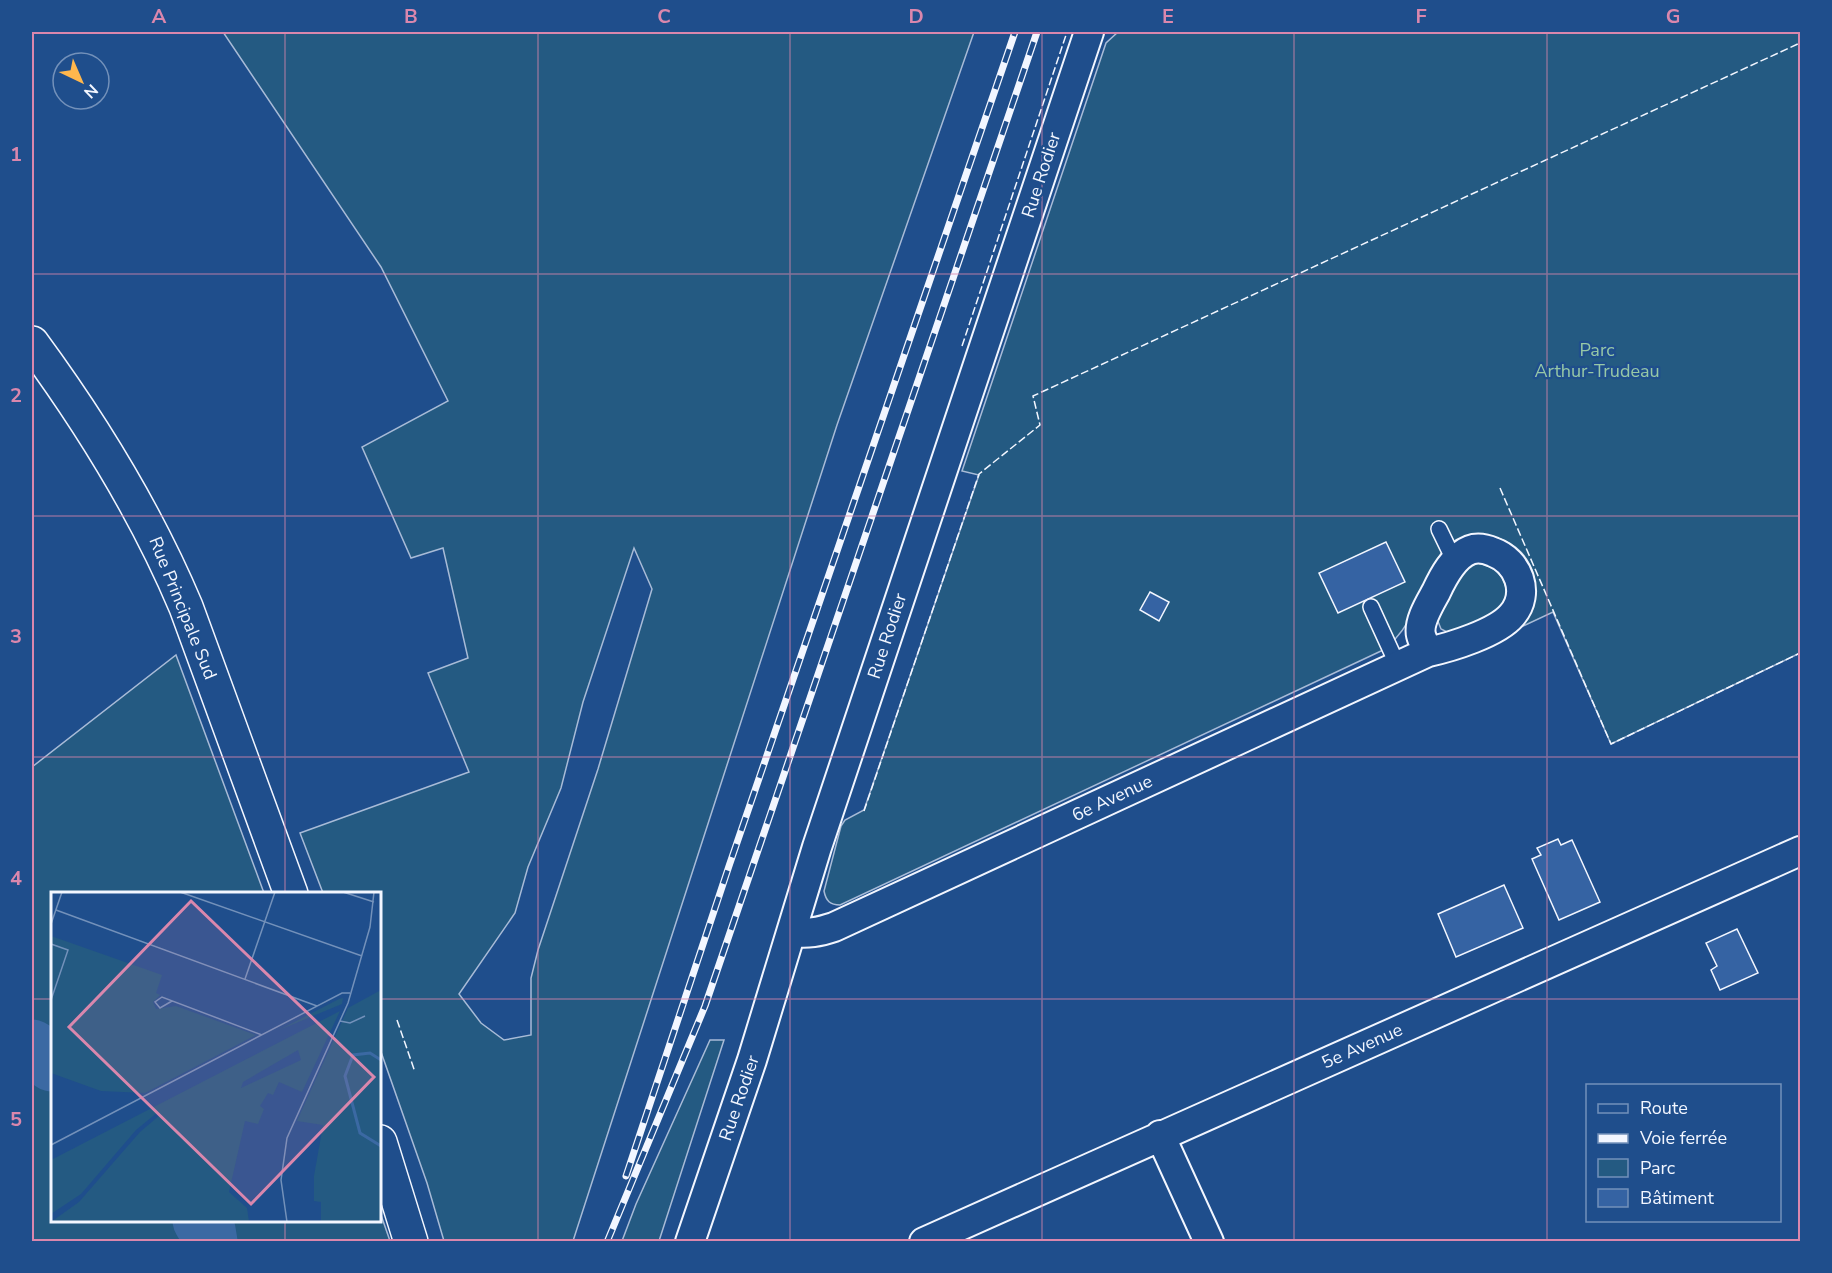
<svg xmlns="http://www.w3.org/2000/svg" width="1832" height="1273" viewBox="0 0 1832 1273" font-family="'Nunito Sans',sans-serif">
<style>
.green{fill:#245a82;stroke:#a8bbd7;stroke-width:1.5;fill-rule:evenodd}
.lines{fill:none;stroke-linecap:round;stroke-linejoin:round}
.river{stroke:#3b69a3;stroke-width:57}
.building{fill:#3563a3;stroke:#f2f6ff;stroke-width:1.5}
.lane-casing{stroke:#f2f6ff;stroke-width:18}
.street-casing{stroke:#f2f6ff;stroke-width:32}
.secondary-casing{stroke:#f2f6ff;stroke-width:36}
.lane{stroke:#1f4e8c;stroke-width:15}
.street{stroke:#1f4e8c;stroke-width:28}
.secondary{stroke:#1f4e8c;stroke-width:33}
.rail-casing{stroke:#f2f6ff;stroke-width:7}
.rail{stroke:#1f4e8c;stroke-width:4.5;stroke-dasharray:14;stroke-linecap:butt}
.fence{stroke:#f2f6ff;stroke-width:1.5;stroke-dasharray:8 3;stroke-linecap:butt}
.grid{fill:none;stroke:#da87ad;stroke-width:1.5;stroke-opacity:0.55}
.labels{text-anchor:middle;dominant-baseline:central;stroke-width:4.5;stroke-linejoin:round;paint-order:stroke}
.street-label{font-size:18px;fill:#f2f6ff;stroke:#1f4e8c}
.park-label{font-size:18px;fill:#97c8a6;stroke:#1f4e8c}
.inset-river{fill:none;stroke:#3b69a3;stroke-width:3}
.inset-road{fill:none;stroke:#7391ba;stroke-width:1.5}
.view{fill:#da87ad;fill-opacity:0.15;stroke:#da87ad;stroke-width:3}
.inset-edge{fill:none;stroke:#f2f6ff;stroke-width:3}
.neatline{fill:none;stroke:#da87ad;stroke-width:2}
.grid-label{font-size:20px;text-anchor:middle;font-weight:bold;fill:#da87ad}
</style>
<rect width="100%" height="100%" fill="#1f4e8c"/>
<path class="green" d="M223,32H974L837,425L573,1241H444L427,1183L380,1049V894L323,893L300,833L469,772L428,673L468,658L443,548L411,558L362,447L448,401L381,267ZM634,548L652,589L598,769L538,950L531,978V1035L504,1040L481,1023L459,994L515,913L528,867L561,788L583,702Z
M1118,32H1800V653L1611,744L1553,612L1519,628C1530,612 1539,597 1534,577C1530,560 1519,547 1503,540C1490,535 1480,535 1467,539C1462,541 1454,542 1450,545C1439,552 1433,568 1428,579C1417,605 1406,635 1381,651L840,905C830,905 826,901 824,891L841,826L845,820L864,810L979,475L962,471L1106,43Z
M1477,563C1502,566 1517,592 1497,612C1490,619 1460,629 1449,633L1441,629L1437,619C1444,600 1456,568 1477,563Z
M176,655L264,893L52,894V1220H380V1212L390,1241H32V767Z
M710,1040H724L659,1241H622L636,1204Z"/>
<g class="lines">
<path class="river" d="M32,1048L52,1063
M201,1220L207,1230L209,1242"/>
</g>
<path class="building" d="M1386,542L1405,582L1338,613L1319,573Z
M1150,592L1169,602L1159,621L1140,610Z
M1558,839L1561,845L1572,840L1600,902L1559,920L1532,859L1541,855L1537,848Z
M1504,885L1523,928L1456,957L1438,914Z
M1737,929L1758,973L1720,990L1711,970L1717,966L1706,943Z"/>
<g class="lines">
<defs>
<path id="lane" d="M1439,529L1455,562
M1371,607L1398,666"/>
<path id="street" d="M792,932C808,934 819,932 834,927L1428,652C1451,647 1497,633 1512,615C1531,593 1518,561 1493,552C1486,549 1478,547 1470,550C1454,556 1443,577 1436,592C1430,603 1418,622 1421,635C1422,640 1426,647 1428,652
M1160,1135L1209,1242
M690,1242L752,1060L817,847L1089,32
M924,1242L1800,851"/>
<path id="secondary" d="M32,343C93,426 146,512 186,607L291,894
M380,1142L411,1242"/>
</defs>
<use href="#lane" class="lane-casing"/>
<use href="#street" class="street-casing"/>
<use href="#secondary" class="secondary-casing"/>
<use href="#lane" class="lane"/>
<use href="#street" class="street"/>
<use href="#secondary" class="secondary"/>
<defs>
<path id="rail" d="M626,1176L729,866L1015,32
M607,1242L705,1006L1037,32"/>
</defs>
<use href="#rail" class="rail-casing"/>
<use href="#rail" class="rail"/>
<path class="fence" d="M962,346L1067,32
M1500,488L1611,744L1800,653
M864,811L979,474L1040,425L1033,396L1800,43
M397,1020L415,1072"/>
</g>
<path class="grid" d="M285,32V894M538,32V1242M790,32V1242M1042,32V1242M1294,32V1242M1547,32V1242M32,274H1800M32,516H1800M32,757H1800M32,999H52M380,999H1800M285,1220V1242"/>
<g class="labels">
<g class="street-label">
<text transform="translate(1041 175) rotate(-72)">Rue Rodier</text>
<text transform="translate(183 608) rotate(68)">Rue Principale Sud</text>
<text transform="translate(887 636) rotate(-72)">Rue Rodier</text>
<text transform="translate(1112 798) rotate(-25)">6e Avenue</text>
<text transform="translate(1362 1046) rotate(-24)">5e Avenue</text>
<text transform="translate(739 1098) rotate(-71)">Rue Rodier</text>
</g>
<g class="park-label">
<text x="1597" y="350">Parc<tspan x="1597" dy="21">Arthur-Trudeau</tspan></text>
</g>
</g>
<g transform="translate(51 892)">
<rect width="330" height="330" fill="#1f4e8c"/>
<path d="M0,44L111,83L105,101L109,103L102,110L105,117L125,114L205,143L94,201L50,199L0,181ZM330,98V330H270V310L263,309V284L272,233L246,229L297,116ZM288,107L292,106L291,112L228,138ZM289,119L251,200L228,190L222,203L217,201L209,214L213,217L207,232L194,229L178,300L196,316L198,330H0L28,310L89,240L109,223L107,220L85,238L30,302L0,322V268ZM247,158L250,168L190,196L192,190Z" fill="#245a82" fill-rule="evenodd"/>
<path class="inset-river" d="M330,168L319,161L302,163L294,184L309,241L330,254"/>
<path class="inset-road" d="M129,0L311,64M292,0L323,10M5,18L266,114M0,32L11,0M0,52L17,58L0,108M194,87L224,0M121,109L109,116L104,110L111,105L211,143M289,129L299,131L314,124M0,253L291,101H299M236,330L230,288L236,246L297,111L319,35L323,0"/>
<path class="view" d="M140,9L323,185L200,312L18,135Z"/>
<rect width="330" height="330" class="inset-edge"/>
</g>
<rect width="1832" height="1273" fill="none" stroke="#1f4e8c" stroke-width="66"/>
<rect x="1586" y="1084" width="195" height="138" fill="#1f4e8c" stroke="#7391ba" stroke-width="1.5"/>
<rect x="1598" y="1104" width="30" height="9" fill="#1f4e8c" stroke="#7391ba" stroke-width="1.5"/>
<text x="1640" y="1114" font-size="18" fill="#f2f6ff">Route</text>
<rect x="1598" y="1134" width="30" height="9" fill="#f2f6ff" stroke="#7391ba" stroke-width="1.5"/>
<text x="1640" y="1144" font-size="18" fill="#f2f6ff">Voie ferrée</text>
<rect x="1598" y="1159" width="30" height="18" fill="#245a82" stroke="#7391ba" stroke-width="1.5"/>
<text x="1640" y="1174" font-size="18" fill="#f2f6ff">Parc</text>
<rect x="1598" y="1189" width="30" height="18" fill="#3563a3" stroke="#7391ba" stroke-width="1.5"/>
<text x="1640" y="1204" font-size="18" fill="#f2f6ff">Bâtiment</text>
<g transform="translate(81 81) rotate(136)"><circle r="28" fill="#1f4e8c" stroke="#7391ba" stroke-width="1.5"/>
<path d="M0-4.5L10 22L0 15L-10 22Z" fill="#ffb74d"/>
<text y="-9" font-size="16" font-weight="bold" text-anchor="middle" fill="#f2f6ff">N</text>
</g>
<rect x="33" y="33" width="1766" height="1207" class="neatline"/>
<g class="grid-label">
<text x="159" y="23">A</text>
<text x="411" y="23">B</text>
<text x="664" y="23">C</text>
<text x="916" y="23">D</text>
<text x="1168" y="23">E</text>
<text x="1421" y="23">F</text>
<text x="1673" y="23">G</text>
<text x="16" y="161">1</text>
<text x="16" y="402">2</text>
<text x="16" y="643">3</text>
<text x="16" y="885">4</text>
<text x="16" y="1126">5</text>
</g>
</svg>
